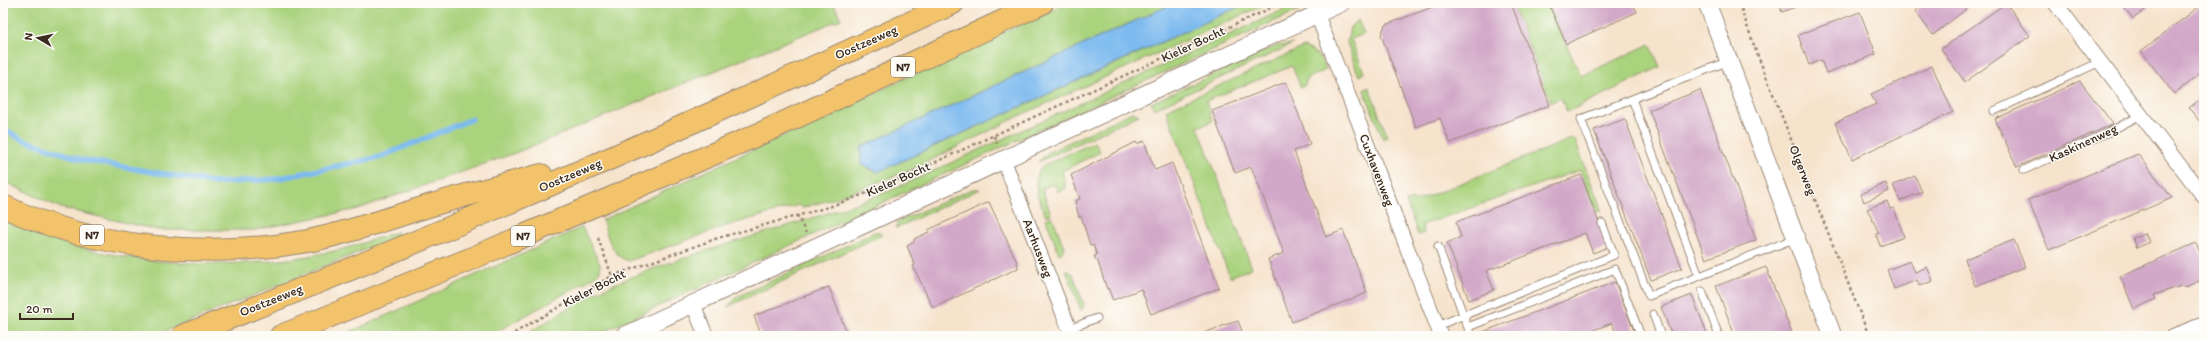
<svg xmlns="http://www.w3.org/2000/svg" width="2207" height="339" viewBox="0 0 2207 339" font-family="Itim,sans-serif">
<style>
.green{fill:#aad37e;stroke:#727e4e}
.water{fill:#7cbaef;stroke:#5c7286}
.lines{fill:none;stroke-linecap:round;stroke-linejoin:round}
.stream{stroke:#7cbaef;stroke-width:5.5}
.building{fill:#d2a8c8}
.service-casing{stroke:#988675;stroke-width:9}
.minor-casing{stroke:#988675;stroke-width:16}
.tertiary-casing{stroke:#988675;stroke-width:19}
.trunk-casing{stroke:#988675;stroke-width:24}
.path{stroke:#988675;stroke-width:2.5;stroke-dasharray:3 3;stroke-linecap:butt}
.service{stroke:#fff;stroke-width:7}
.minor{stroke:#fff;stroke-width:14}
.tertiary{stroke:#fff;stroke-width:17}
.trunk{stroke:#f2c36a;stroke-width:22}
.labels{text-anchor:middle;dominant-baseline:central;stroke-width:3;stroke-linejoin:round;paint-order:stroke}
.shield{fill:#fdfcf7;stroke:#75695f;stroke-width:1}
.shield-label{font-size:12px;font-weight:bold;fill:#3b2a1e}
.street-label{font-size:13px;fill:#3b2a1e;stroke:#fdfcf7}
</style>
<rect width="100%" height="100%" fill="#fdfcf7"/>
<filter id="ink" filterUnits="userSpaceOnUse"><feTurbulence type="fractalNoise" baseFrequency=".025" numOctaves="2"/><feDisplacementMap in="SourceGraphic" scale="8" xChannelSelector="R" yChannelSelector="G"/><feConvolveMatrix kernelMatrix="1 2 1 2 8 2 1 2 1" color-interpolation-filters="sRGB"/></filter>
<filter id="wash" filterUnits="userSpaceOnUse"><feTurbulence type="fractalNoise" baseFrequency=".012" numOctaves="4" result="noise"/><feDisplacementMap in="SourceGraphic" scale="16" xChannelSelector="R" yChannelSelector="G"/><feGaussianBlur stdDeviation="0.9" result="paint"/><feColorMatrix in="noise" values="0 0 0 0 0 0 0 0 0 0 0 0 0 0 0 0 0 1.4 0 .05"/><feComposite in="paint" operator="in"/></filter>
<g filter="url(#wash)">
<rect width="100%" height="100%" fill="#f6e3cc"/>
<path class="green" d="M3,3H833L841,19L515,153L358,209L254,230H158L61,208L3,181Z
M1067,3H1174L861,147L860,156L868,169L878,172L1247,3H1269L1019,116L915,168L839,197L802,208L799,205L726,226L629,261C611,257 608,235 602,220Z
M1298,3H1314L594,336H524C554,317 586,295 619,282C708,245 802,226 892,190Z
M1512,3H1552L1548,5L1581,76L1650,44L1660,67L1567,112L1561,98L1551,102Z
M1358,20L1364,34L1351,39L1364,73L1359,76L1347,43L1350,27Z
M1293,44L1154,109L1151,103L1276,46Z
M1304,47C1314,50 1323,59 1326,70L1307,78L1305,85L1301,88L1292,66L1206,101L1213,121L1198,127L1252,268L1230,277L1166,110Z
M1369,87L1387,136L1383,139L1364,90Z
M1132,112L1139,115L1038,162L1049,152Z
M1574,138L1602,211L1597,212L1580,170L1422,225L1424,233L1418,235L1406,201L1413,199L1414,202Z
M1095,142L1100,152L1062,171L1066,188L1058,192L1054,183L1042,189L1051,214L1046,216L1037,194L1036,185V178L1042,166Z
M972,189H980L896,228L897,222Z
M1052,216L1064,247L1062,252L1059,254L1046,219Z
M3,220C98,265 222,274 324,253C349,249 373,239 397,232L398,236L154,336H3Z
M582,227L600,264V271L594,277L489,336H341Z
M875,232H879L882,235L727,307L737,297Z
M1066,270L1073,274L1084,305L1081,311Z"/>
<path class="water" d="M1174,3H1247L878,172L861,164V147Z"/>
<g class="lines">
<path class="stream" d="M3,128L21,139L83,160L216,183L276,179L380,157L472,119"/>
</g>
<g id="blocks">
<path class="building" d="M1443,3H1511L1550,105L1450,143L1440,118L1416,127L1381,35L1385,25Z
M1559,3H1633L1637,12L1566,44L1550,7Z
M1779,3H1806L1782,12Z
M1925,3H1974L1933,35L1915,11Z
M2006,3L2030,36L1965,82L1941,49Z
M2121,3H2154L2133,19Z
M2204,3V70L2174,94L2141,51Z
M1860,12L1876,54L1826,73L1821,60L1809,65L1798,35Z
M1932,66L1953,112L1852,159L1835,123L1876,104L1871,94Z
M2080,81L2113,124L2017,167L1995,119Z
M1286,82L1310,144L1294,151L1326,237L1343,230L1367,293L1292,322L1268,259L1284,253L1261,191L1251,167L1235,173L1212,111Z
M1700,90L1756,240L1706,259L1649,110Z
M2204,96V127L2189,108Z
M1625,119L1682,268L1651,280L1594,130Z
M1144,141L1155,170L1172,163L1219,288L1151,314L1141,289L1113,300L1108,288L1107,289L1097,259L1096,260L1094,256L1097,255L1093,245H1090L1081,216L1079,217L1075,201L1080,199L1071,175L1136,142L1137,144Z
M2138,154L2172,198L2049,250L2028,200Z
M1581,175L1608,247L1593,253L1585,233L1518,259L1486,271L1494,290L1469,300L1447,243L1461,237L1456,222Z
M1915,176L1922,192L1900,201L1893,185Z
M1886,183L1889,191L1864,202L1861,194Z
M1887,201L1890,209L1894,208L1904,237L1880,246L1876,234L1879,233L1867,209Z
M989,202L1017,262L1018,268L933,308L913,266L915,265L907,246L914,242V239L929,232L928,230Z
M2145,233L2149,242L2137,248L2133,238Z
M2014,240L2025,267L1975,286L1965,259Z
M2196,243L2204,261V279L2185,287L2184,285L2154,295L2156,299L2134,309L2120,276Z
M1910,261L1915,272L1927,267L1933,281L1919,286L1917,280L1894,289L1887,270Z
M1766,267L1793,336H1735L1716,286Z
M1615,282L1636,336H1617L1612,323L1578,336H1481L1480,333Z
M829,287L848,336H762L754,316Z
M1692,295L1708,336H1672L1661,307Z
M1238,321L1244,336H1196L1228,324Z"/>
</g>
</g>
<g filter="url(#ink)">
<use href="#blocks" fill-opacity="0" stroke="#988675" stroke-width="1"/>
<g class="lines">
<defs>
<path id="service" d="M1729,61L1581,119L1649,296L1796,238
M1632,99L1699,276
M1994,111L2100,62
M2024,170L2107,133L2141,115
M1438,246L1471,336
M1702,291L1719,336
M1653,314L1661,336
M1437,326L1614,255L1602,223
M1468,327L1615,269L1641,336
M1069,329L1097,318"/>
<path id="minor" d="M2055,3L2204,197
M1317,14L1441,336
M1004,161L1072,336
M693,304L706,336
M2173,336L2204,324"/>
<path id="tertiary" d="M1707,3L1833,336
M624,336L1341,3"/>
<path id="trunk" d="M3,206C96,250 208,259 308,241C354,232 397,215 442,202C475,192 508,184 541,175
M183,336C443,235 699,121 953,3
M281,336L475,257L764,132L1042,3"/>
</defs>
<use href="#service" class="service-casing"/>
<use href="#minor" class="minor-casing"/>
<use href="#tertiary" class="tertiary-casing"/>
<use href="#trunk" class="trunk-casing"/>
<path class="path" d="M1739,3L1756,51L1869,336
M994,136L997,144
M797,215L806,233
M598,238L612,276
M509,336L612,276L718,238L832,206L875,190L1282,3"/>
<use href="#service" class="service"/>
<use href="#minor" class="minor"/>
<use href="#tertiary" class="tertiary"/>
<use href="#trunk" class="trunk"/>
</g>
</g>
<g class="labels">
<g class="shield">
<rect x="891" y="57" width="24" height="20" rx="3"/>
<rect x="80" y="225" width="24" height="20" rx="3"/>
<rect x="511" y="226" width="24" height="20" rx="3"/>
</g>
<g class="shield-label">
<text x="903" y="67">N7</text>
<text x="92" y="235">N7</text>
<text x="523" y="236">N7</text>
</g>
<g class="street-label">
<text transform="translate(866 42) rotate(-24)">Oostzeeweg</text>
<text transform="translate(1193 44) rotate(-25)">Kieler Bocht</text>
<text transform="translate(2083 143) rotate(-25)">Kaskinenweg</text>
<text transform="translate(1377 170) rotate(69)">Cuxhavenweg</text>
<text transform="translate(1803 170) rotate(68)">Olgerweg</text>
<text transform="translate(570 175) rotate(-23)">Oostzeeweg</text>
<text transform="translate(898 179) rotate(-24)">Kieler Bocht</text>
<text transform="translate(1038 248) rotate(69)">Aarhusweg</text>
<text transform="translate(594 288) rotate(-27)">Kieler Bocht</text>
<text transform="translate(271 300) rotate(-22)">Oostzeeweg</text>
</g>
</g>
<rect width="2207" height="339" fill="none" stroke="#fdfcf7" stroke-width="16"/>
<g transform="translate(38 38) rotate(279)" stroke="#fdfcf7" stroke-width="3" paint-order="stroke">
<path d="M0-3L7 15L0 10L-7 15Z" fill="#3b2a1e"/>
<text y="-6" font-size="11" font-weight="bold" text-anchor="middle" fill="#3b2a1e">N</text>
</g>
<path d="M20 313v6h53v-6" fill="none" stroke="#3b2a1e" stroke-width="2"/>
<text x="26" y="313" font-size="12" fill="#3b2a1e" stroke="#fdfcf7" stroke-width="3" paint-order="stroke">20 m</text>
</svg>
